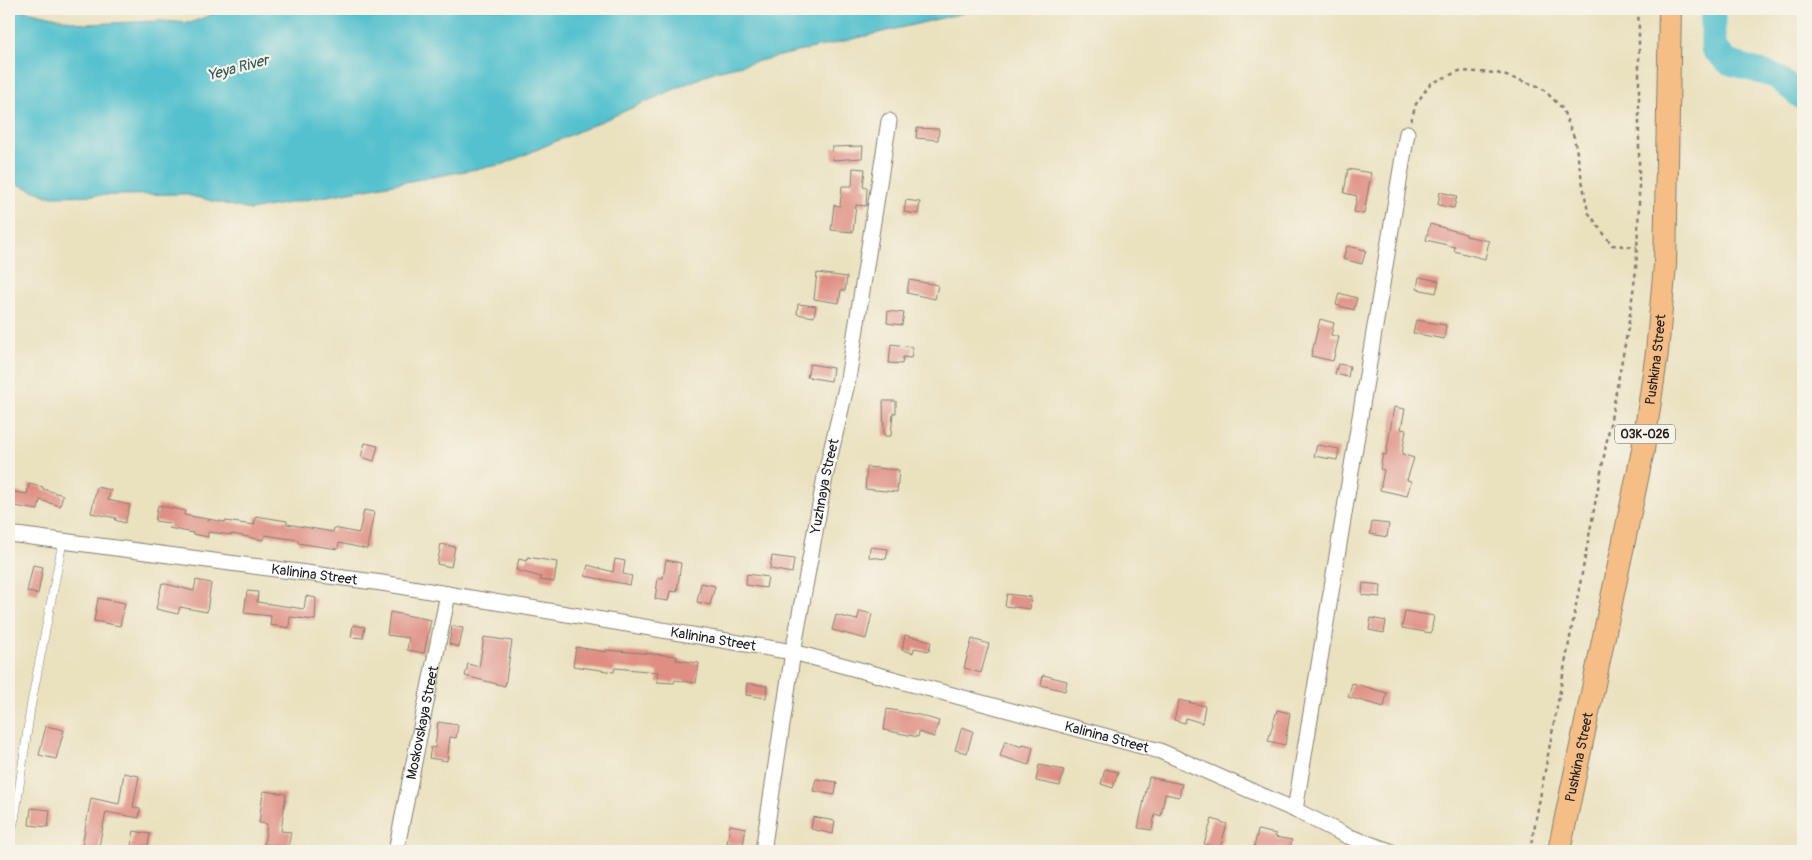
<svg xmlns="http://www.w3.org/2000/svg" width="1812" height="860" viewBox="0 0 1812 860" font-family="Pangolin,sans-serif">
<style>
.water{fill:#55c1ce;stroke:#386e75}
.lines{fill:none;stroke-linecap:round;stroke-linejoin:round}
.river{stroke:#55c1ce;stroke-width:25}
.building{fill:#df8e83}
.lane-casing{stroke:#837e6e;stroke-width:9}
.street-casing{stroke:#837e6e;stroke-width:17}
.primary-casing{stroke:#837e6e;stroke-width:24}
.path{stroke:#837e6e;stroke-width:2.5;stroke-dasharray:4 4;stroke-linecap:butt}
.lane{stroke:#fff;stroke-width:8}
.street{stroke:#fff;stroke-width:15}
.primary{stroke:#f6be87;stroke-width:22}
.labels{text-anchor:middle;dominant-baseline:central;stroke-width:4.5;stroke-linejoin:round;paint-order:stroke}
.shield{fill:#f7f3e8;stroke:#5e5c59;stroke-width:1}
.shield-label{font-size:12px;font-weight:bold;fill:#1c1c1c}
.street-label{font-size:14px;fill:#1c1c1c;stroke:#f7f3e8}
.water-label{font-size:15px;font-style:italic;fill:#30565a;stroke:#f7f3e8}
</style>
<rect width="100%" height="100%" fill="#f7f3e8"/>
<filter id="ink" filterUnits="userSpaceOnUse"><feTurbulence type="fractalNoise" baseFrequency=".02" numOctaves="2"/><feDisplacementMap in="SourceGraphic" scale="10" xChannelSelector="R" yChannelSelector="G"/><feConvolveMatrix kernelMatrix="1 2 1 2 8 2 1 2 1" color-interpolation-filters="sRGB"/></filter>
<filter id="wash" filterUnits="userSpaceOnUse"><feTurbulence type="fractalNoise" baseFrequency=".0096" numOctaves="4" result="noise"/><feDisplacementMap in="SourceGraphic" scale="20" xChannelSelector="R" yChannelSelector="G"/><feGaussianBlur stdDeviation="1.12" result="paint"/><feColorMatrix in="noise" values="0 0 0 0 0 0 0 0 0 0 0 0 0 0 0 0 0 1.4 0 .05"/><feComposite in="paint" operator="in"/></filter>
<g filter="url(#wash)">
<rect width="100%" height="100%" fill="#eae1bf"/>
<path class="water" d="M9,9H18L85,24L162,21L190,23L226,9H990L968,12L716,71L504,164L250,210L183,194L48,196L9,181Z"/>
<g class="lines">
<path class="river" d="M1713,9V48L1728,62L1775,76L1803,98"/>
</g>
<g id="blocks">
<path class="building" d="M917,128L939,129L938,140L916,138Z
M863,146L862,158L833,160L832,147Z
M853,168L865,169L863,187L867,188L866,206L856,205L853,232L831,230L834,205L840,206L842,186H852Z
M1348,169L1371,173L1364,214L1354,212L1357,196L1344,193Z
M1440,192L1457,196L1454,208L1438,205Z
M906,200L920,202L918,214L904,212Z
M1430,224L1466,234V236L1489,241L1485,259L1454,251L1455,247L1426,240Z
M1347,246L1366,250L1362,264L1343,259Z
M817,273L847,277L845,291L841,290L839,303L814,299Z
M1419,277L1439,281L1436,293L1417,289Z
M909,280L938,285L935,299L907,293Z
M1339,293L1357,298L1354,310L1336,305Z
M798,304L816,306L814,317L797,314Z
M888,311L904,313L902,325L887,323Z
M1320,319L1334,323L1331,335L1339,337L1333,361L1311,356Z
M1416,320L1446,325L1444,339L1413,333Z
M891,344L913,347L911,358L903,357L902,364L889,363Z
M810,364L833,368L831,381L807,377Z
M1338,364L1350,366L1348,377L1335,374Z
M883,401H896V413H893L891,436H884Z
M1394,407L1405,409L1401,429L1406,430L1402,454L1414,458L1407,480L1411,481L1407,496L1380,490L1384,470L1380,469L1383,454L1386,455Z
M365,443L378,446L374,461L361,457Z
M1317,445L1339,449L1337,460L1314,456Z
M867,467L899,470L897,492L865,489Z
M29,484L43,487V489L63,495L60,506L40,500L38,510L9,505V491L27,494Z
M97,487L111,490L108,500L130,505L125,523L115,520L116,518L91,513Z
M158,505L185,511L184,515L225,522V521L254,525L256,516L287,521V524L333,532L334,528L359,533L364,510L374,512L367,549L339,543L338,549L310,545L298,543V540L265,535L264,540L232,534V535L208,532V537L192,534L193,533L169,528L170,523L155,521Z
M1372,522L1389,524L1387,537L1370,534Z
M441,544L455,547L451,567L437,564Z
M870,547L888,549L886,559L869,557Z
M772,556L794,559L792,573L770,569Z
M528,557L557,562L554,582L540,580L541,577L516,570L519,559L527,561Z
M615,559L625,561L623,574L632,576L630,585L585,576L588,565L613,572Z
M666,560L681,563L677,592L670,591L668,601L655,599L658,578H663Z
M33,565L43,567L38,594L27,592Z
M747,574L768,577L766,588L746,585Z
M196,580L211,583L207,612L180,607L178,614L156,609L162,583L194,591Z
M701,583L715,586L710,605L697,602Z
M1363,583L1381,585L1380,597L1362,595Z
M247,591L258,592L257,602L304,609L306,596L316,598L315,620L290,617L289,628L270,625L271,616L244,613Z
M1007,594L1031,597L1030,609L1005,606Z
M98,598L125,603L120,626L94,621Z
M860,611L872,614L866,639L832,630L836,615L857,620Z
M1405,611L1434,616L1431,633L1402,628Z
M390,612L431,620L424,653L407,650L409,638L387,635Z
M1371,618L1386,621L1384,633L1369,630Z
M353,625L365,627L363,638L351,637Z
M452,626L463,628L459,647L449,644Z
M905,635L931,641L929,651L914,648L913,653L902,650Z
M484,637L512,641L505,686L465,676L468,664L479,667Z
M972,639L989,644L981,673L964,668Z
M576,647L606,652V650L677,656L676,660L699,663L696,683L675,680L674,683L657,682L658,672L615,668L614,672L573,666Z
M1043,675L1067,681L1065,691L1041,685Z
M747,683L767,686L766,698L746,695Z
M1352,683L1387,693L1384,707L1348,697Z
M1179,700L1205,706L1202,723L1186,718L1185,723L1174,720Z
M887,709L919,715L939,721L934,737L919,732L918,737L884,730Z
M1277,710L1290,713L1285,745L1268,741Z
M438,722L458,725L456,738L450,737L447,761L429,758L431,747L435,748Z
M46,726L64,730L56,759L39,755Z
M962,727L973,731L967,753L955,750Z
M1005,741L1022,747L1023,744L1033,747L1029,765L1000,756Z
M1039,765L1064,770L1060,786L1036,781Z
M1105,769L1118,772L1113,788L1101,784Z
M124,773L139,776L133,807L140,809L139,818L106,812L98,851H81L91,798L119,804Z
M1149,777L1182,784L1179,797L1165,794L1161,816L1155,814L1152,830L1138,828Z
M816,779L837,782L835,795L813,791Z
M263,791L286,794L281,831L291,832L288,848L264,844L267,824L259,823Z
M31,808L50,810L48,827L29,825Z
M813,817L835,821L833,834L811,829Z
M1212,819L1227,824L1220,848L1204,844Z
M730,825L746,828L743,845L727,843Z
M1258,830L1276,834L1275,837L1292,840L1289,851H1253Z
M134,831L150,834L147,851H130Z"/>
</g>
</g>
<g filter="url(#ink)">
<use href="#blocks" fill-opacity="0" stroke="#837e6e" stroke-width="1"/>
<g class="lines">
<defs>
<path id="lane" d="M9,838L15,817L31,705L63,540"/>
<g id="street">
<path id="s1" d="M9,534L382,583L793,652L1160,751L1295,810L1347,836L1390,851"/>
<path d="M1295,810L1407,133"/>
<path id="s2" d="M396,851L448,594"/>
<path id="s3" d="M763,851L793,652L825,477L848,379L889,121"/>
</g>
<g id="primary">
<path id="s4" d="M1559,851L1643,450L1657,352L1665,265L1670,9"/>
</g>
</defs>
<use href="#lane" class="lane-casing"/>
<use href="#street" class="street-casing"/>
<use href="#primary" class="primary-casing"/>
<path class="path" d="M1411,121L1416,104L1430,84L1459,71L1497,73L1541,87L1562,108L1574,137L1588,212L1612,245L1637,247
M1530,851L1628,328L1636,270L1639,205V29L1638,9"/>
<use href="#lane" class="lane"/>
<use href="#street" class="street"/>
<use href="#primary" class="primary"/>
</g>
</g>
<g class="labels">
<rect class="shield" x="1615" y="424.5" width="60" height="19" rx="4"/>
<g class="shield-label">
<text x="1645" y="434">03К-026</text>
</g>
<g class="street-label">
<text stroke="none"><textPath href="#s4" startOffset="501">Pushkina Street</textPath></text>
<text stroke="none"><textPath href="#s3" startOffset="370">Yuzhnaya Street</textPath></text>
<text stroke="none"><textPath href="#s1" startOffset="308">Kalinina Street</textPath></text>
<text stroke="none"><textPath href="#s1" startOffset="712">Kalinina Street</textPath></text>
<text stroke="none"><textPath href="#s2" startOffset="131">Moskovskaya Street</textPath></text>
<text stroke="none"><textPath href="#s1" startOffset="1118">Kalinina Street</textPath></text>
<text stroke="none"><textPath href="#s4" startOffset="96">Pushkina Street</textPath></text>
</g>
<g class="water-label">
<text transform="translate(238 68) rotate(-15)">Yeya River</text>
</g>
</g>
<rect width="1812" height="860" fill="none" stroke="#f7f3e8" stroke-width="30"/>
</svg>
